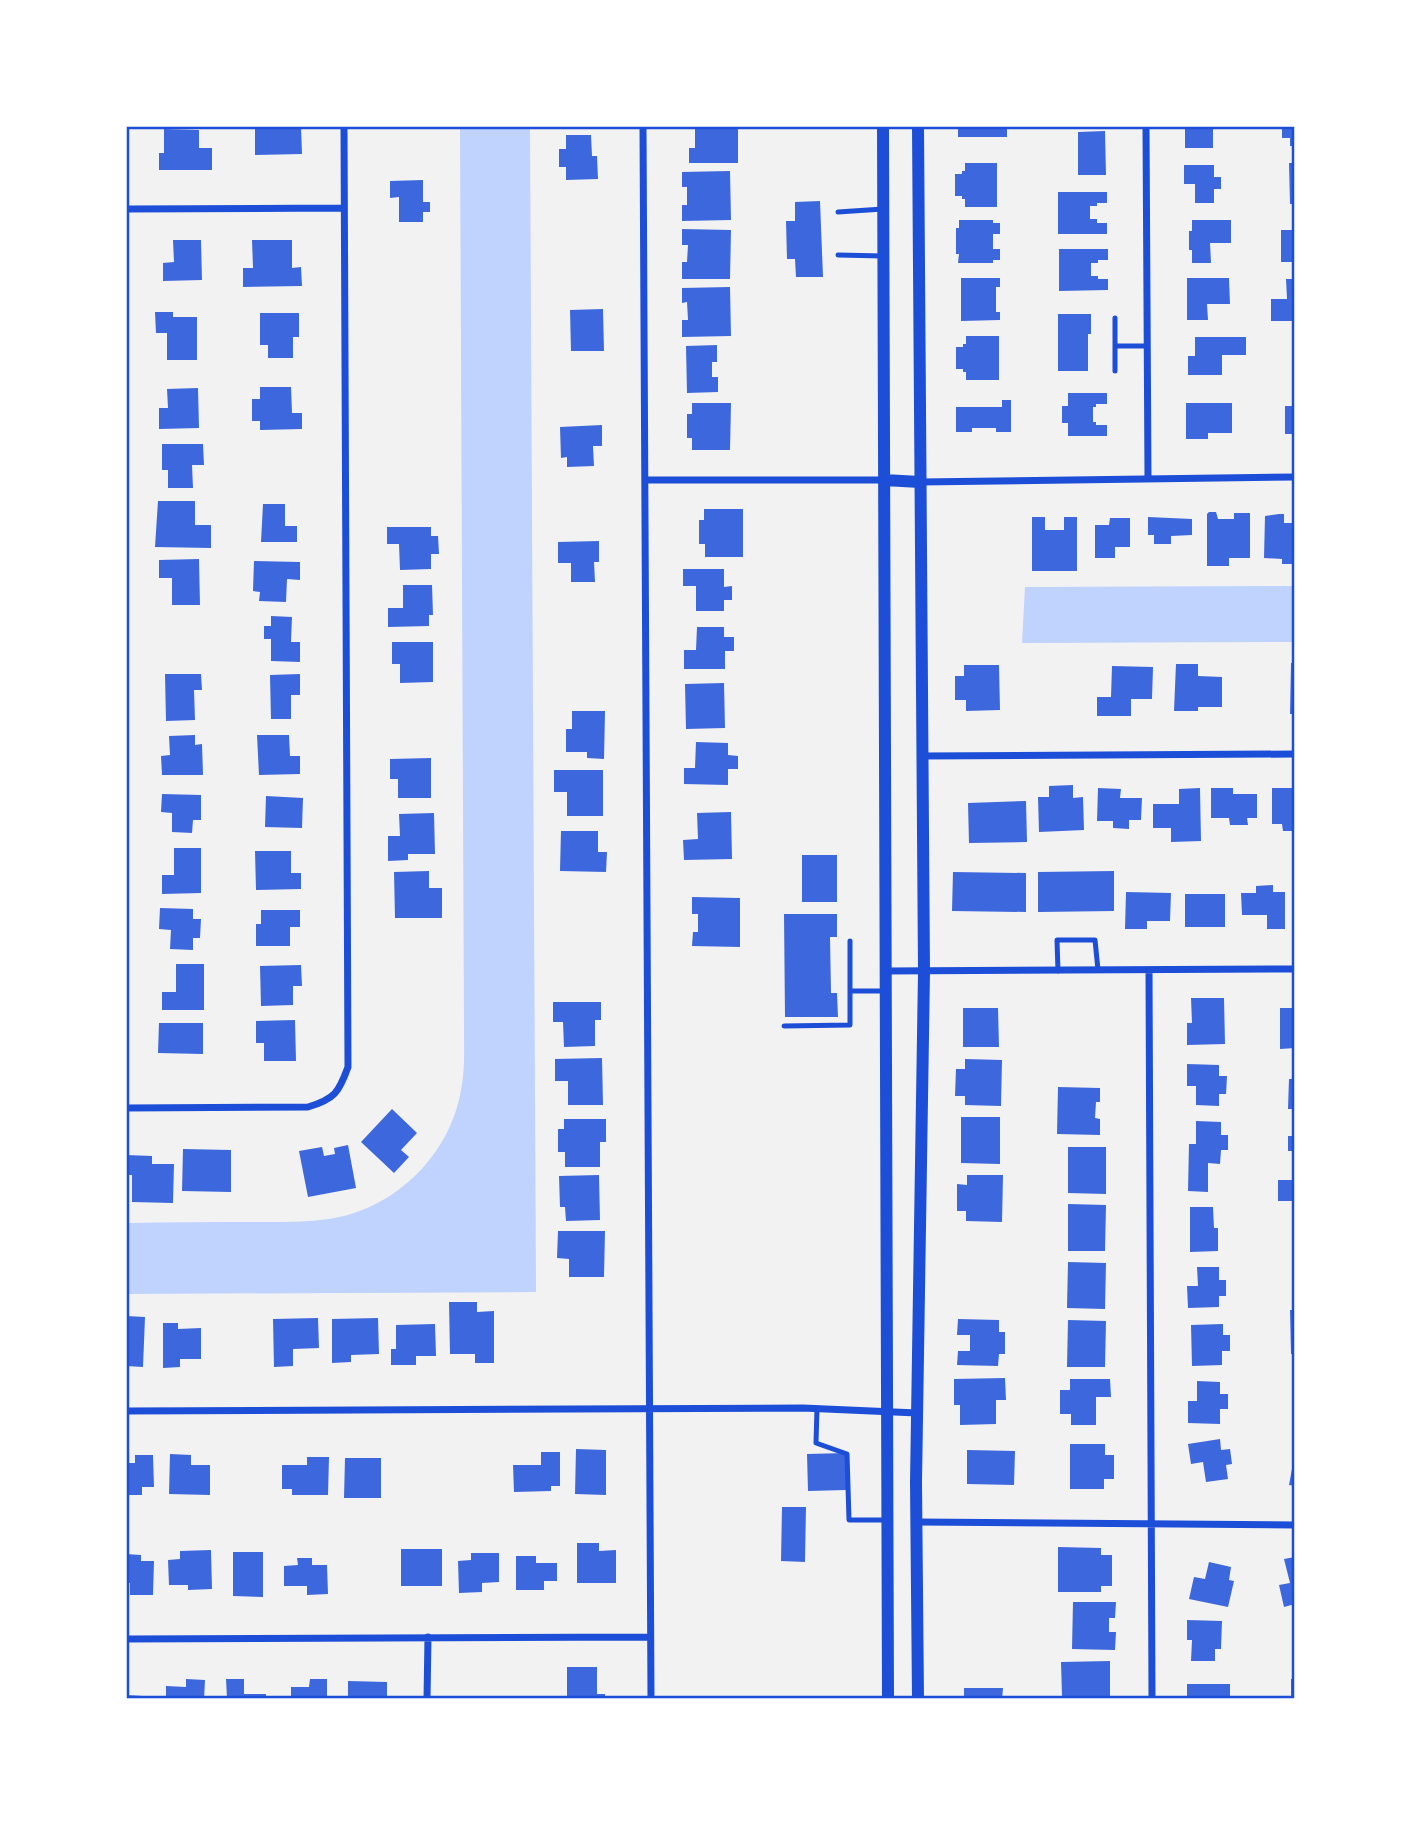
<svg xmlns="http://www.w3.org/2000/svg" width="1421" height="1825" viewBox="0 0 1421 1825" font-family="'IBM Plex Sans',sans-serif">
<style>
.water{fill:#bfd3fe}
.building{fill:#3d67dc}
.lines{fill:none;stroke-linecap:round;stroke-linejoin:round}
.service{stroke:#1d4ed8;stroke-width:5}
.minor{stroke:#1d4ed8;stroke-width:7}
.tertiary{stroke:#1d4ed8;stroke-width:12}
.neatline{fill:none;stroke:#1d4ed8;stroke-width:2.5}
</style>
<rect width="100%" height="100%" fill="#f2f2f2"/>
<path class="water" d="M460,126H530L536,1292L126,1294V1223C169,1222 211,1222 254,1222C284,1222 315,1223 344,1216C403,1201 451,1150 461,1090C465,1071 464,1051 464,1031Z
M1295,586V642L1022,643L1025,587Z"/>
<path class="building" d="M255,126H301L302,154L255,155Z
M689,126H738V163H689V148H695V129H689Z
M958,126H1007V137H958Z
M1185,126H1213V148H1185Z
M1295,126V146H1290V138H1282V127Z
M164,129L199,130V148H212V170H159V153H164Z
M1105,131L1106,175H1078V132Z
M566,135H591L592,156H597L598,179L566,180V167H559V149H566Z
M965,163H997V207H965V199H962V196H955V174H962V171H965Z
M1289,163H1295V204H1290Z
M1184,165H1214V177H1221V189H1214V203H1195V184H1184Z
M730,171L731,220L682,221V205H687V187H682V172Z
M423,180V202H430V212H423V222H399V197L390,198V181Z
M1058,192H1107V203H1097V206H1090V219H1097V223H1107V234H1058Z
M820,201L823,277H796L795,259H787L786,221H795V202Z
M959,220H993V223H1000V234H993V249H1000V260H993V263H958L959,254H956V228H959Z
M1192,220H1231V243H1210L1211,263H1192V250H1189V231H1192Z
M1292,220H1295V262H1281V230H1292Z
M682,229L731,230L730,279H682V262H687L688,245H682Z
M173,240H201L202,280L163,281V263L174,262Z
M252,240H292V268L301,267L302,286L243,287V268H253Z
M1059,249H1108V260H1098V263H1091V276H1098V279H1108V290L1059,291Z
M961,278H1000V287H996V312H1000V320L961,321Z
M1187,278H1229L1230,304H1207L1208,320H1187Z
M1286,279H1295V321H1271V299H1287Z
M730,287L731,336L682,337V320H688L687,302L682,303V288Z
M603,309L604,351H571L570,310Z
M155,312H173V317H197V360H167V333H156Z
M260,313H299V337H293V358H268V345H260Z
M1058,314H1091V334H1088V371H1058Z
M966,336H999V380H966V372H963V369H956V347H963V344H966Z
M1195,337H1246V355H1222V375H1188V356H1195Z
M717,345V362H712V377H718V392L687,393L686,346Z
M260,387H291L292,413H302V429L260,430V421H252V399H260Z
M198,388L199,428L159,429V408H168L167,389Z
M1068,393H1107V404H1096V407H1093V422H1096V425H1107V436H1068V423H1062V406H1068Z
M1002,400H1011V432H996V428H972V432H956V407H1002Z
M692,403H731L730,450H692V438H687V414H692Z
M1186,403H1232V433H1208V439H1186Z
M1285,406H1295V434H1285Z
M602,425V446H593L594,466L567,467V457L561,458L560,427Z
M162,444H203L204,465H192L193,488H168V470H162Z
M158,501H195V525H211V548L155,547Z
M263,504H285V526H297V542H261Z
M704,509H743V557H705V544H699V520H704Z
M1209,512H1216L1218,519H1234V513H1250V558H1229V566H1207V514Z
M1279,514H1284V523H1295V564H1282V559L1264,558L1265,516Z
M1032,517H1045V530H1064V517H1077V571H1032Z
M1148,517L1192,519V535L1171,536V544H1154V535H1148Z
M1110,518H1130V547H1115V558H1095V525H1109Z
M387,527H431V536H438L439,554H431V569L400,570L399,544H387Z
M599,541V562H594L595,582H571V563H558V542Z
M199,559L200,605H172V578H159V560Z
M254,561L300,562V580L287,579L286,602L259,601L260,592L253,591Z
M683,569H724V587L732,586V600H724V611H696V586H683Z
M403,585H432L433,615H429V626L388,627V608H403Z
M271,616L292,617L291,642H300V662L271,661V639H264V626H271Z
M697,627H724V637H734V651H725V669H684V650H696Z
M392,642H433V682L400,683V664H392Z
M1291,663H1295V714H1290Z
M1176,664H1198V676L1222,677V707H1198V711H1174Z
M964,665H999L1000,710L966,711V700H955V676H964Z
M1112,666L1153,667L1152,699H1131V716H1097V697H1111Z
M165,674H201L202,690H194L195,720L166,721Z
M300,674V695H291V719H271L270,675Z
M724,683L725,728L686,729L685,684Z
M572,711H605L604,759L587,758V752H566V729H572Z
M195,735V745L202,744L203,775H162L161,756L170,755L169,736Z
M257,735H289L290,756H300V774L259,775Z
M696,742L728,743V755L738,756V769H728V785L684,784V768H695Z
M431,758V798H398V779H390V759Z
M554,770H603V816H567V792H554Z
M1073,785V798L1083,797L1084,830L1039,832L1038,797H1049V786Z
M1098,788L1121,789L1120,798H1142L1141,820H1129V829L1113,828V821H1097Z
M1200,788L1201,841L1171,842V828H1153V804H1179V789Z
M1211,788H1233V794H1257V818H1247L1248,825H1230L1229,818H1211Z
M1272,788H1295V831H1283L1282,824H1272Z
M162,794L201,795V820H193L192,833L172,832V813L161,812Z
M266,796L303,798L302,828L265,827Z
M1026,801L1027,842L969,843L968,803Z
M731,812L732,859L684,860L683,840L698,839L697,813Z
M434,813L435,854H408V860L388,861V836H400L399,814Z
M561,831H598V852H607L606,872L560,871Z
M174,848H201V893L162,894V875H174Z
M255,851H291V873H301V889L256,890Z
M802,855H837V902H802Z
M429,871V888H442V918H395L394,872Z
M1114,871V911L1038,912V872Z
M953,872L1026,873V912L952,911Z
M1273,885V892H1285V929H1267V915H1242L1241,893H1256V886Z
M1126,892L1171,893L1170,921H1147V929H1125Z
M1185,894H1225V927H1185Z
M692,897L740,898V947L692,946L693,932H698V914H692Z
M160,908L193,909V919H201L200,938H193V950L170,949L171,930L159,929Z
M261,910H300V927H290V946H256V924H261Z
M784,914H837V937H830L831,993H837L838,1017H785Z
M176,964H204V1010H162V992H176Z
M301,965L302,986H293V1005L261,1006L260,966Z
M1191,998H1224L1225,1044L1187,1045V1023H1192Z
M553,1002H601V1020H595V1046L564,1047L563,1022H553Z
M963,1008H998L999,1047H963Z
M1280,1008H1295V1048L1280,1049Z
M295,1020L296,1061H264V1043H256V1021Z
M159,1023H203V1054L158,1053Z
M602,1058L603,1105H568V1081H555V1059Z
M965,1059L1002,1060L1001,1106L965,1105V1096H955L956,1069H965Z
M1187,1064L1219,1065V1076H1227L1226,1094H1219V1106L1196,1105V1086H1187Z
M1289,1079H1295V1109H1288Z
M1058,1087L1100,1088V1102H1096L1095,1118L1100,1119V1135L1057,1134Z
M392,1109L417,1133L401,1150L409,1157L394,1173L361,1142Z
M961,1117H1000V1164L961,1163Z
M564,1119H606V1142H600V1167H565V1152H558V1129H564Z
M1196,1121L1221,1122V1135H1228V1150H1221L1220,1164L1208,1163V1192L1188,1191L1189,1144H1196Z
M1288,1136H1295V1151H1288Z
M348,1145L356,1188L308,1197L299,1151L322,1147L324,1156L335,1154L334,1148Z
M1068,1147H1106V1194L1068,1193Z
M183,1149L231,1150V1192L182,1191Z
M126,1155L152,1156V1164H174L173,1203L132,1202V1175H126Z
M599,1175L600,1220L566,1221L565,1207H560L559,1176Z
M967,1175H1003L1002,1222L966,1221V1211H957V1184L967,1185Z
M1278,1180H1295V1223H1292V1201H1278Z
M1068,1204L1106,1205L1105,1251H1068Z
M1190,1207H1213L1214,1228H1218V1251L1190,1252Z
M558,1231H605L604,1277H569V1259L557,1258Z
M1292,1240H1295V1272H1293Z
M1068,1262L1106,1263L1105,1309L1067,1308Z
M1197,1267H1219V1280H1226V1296H1219V1307L1188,1308L1187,1286H1198Z
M449,1302H477V1312L494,1311V1363H475V1354H450Z
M1290,1310H1295V1354H1291Z
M126,1316L145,1317L143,1367L126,1366Z
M318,1318L319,1348L293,1349V1366L274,1367L273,1319Z
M378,1318L379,1354L351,1355V1362L332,1363V1319Z
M958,1319L999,1320V1332H1005V1354H999L998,1366L957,1365L958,1351H970V1335H957Z
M1068,1320L1106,1321L1105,1367H1067Z
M163,1323H178V1329L201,1328V1359H180V1367L163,1368Z
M435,1324L436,1356H416V1365H391V1349H396V1325Z
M1223,1324V1335H1230V1351H1222V1365L1192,1366L1191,1325Z
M1005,1378L1006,1400H996V1424L960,1425V1405H954V1379Z
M1070,1379H1110L1111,1397H1096V1425H1071V1414H1060V1390H1070Z
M1197,1381L1220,1382V1394H1228V1409H1220V1424L1188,1423V1401H1197Z
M1220,1439L1221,1450L1230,1449L1232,1464L1226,1465L1228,1479L1206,1482L1203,1462L1191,1464L1188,1444Z
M1070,1444H1105V1455H1114V1479H1104V1489H1070Z
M576,1449L606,1450V1495L575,1494Z
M967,1450L1015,1451L1014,1485L967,1484Z
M541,1452H560V1486H551V1491L514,1492L513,1465H541Z
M846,1453V1490L808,1491L807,1454Z
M170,1454L191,1455V1465H210V1495L169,1494Z
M135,1455H153L154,1487H142V1495H126V1463H135Z
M307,1457H329L328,1495H292V1489H282V1465H307Z
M345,1458H381V1498H344Z
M1294,1458H1295V1486L1289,1485Z
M782,1507H806L805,1562L781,1561Z
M577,1543H599V1551L616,1550V1583H577Z
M1058,1547L1101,1548V1555H1112V1586H1101V1592H1058Z
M401,1549H442V1586H401Z
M211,1550L212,1589L188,1590V1585H169L168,1560L180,1559V1551Z
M233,1552H263V1597L233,1596Z
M471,1553H499V1582L482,1583V1592L459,1593L458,1561L471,1560Z
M126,1554L141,1555V1561H154L153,1595H130V1583H126Z
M516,1556H536V1563H557V1581H544V1590H516Z
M1295,1557V1604L1284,1607L1279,1585L1290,1583L1284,1559Z
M297,1558H312V1565H327L328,1594L307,1595V1586H284V1566L298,1565Z
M1209,1562L1231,1567L1229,1580L1234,1581L1228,1607L1189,1599L1194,1577L1205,1579Z
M1073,1602H1116L1115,1618H1109V1632H1116L1115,1650L1072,1649Z
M1187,1620L1222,1621L1221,1649H1215V1661H1191L1192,1640H1187Z
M1110,1661V1696H1062L1061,1662Z
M567,1667H597V1694H605V1699H567Z
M186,1679L205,1680L204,1699H166V1686L186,1687Z
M226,1679H244V1694H266V1699H227Z
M310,1679H327V1699H291V1687H309Z
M1291,1679H1295V1699H1291Z
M348,1681L387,1682V1699H348Z
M1187,1684H1230V1699H1187Z
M964,1688H1003L1002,1699H964Z
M126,1695L143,1696V1699H126Z"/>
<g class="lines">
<path class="service" d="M838,212L883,209
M838,255L883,256
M1115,318V346H1147
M1115,371V346
M850,941V991
M1058,971L1057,940H1095L1098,970
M784,1026L850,1025V991H886
M817,1408L816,1443L847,1454L849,1520H887"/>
<path class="minor" d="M643,126L651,1699
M1146,126L1148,478
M126,209L344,208
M645,480H884
M920,482L1295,477
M922,756L1295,754
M1149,970L1152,1699
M886,971L1295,969
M126,1108L308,1107C335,1099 339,1092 348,1067L344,126
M126,1411L803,1408L917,1413
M917,1522L1295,1525
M126,1639L650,1637
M427,1699L428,1637"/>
<path class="tertiary" d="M883,126L888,1699
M884,480L920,482
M918,1699L916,1482L924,972L918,126"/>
</g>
<rect width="1421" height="1825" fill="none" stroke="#ffffff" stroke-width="256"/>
<rect x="128" y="128" width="1165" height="1569" class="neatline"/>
</svg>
